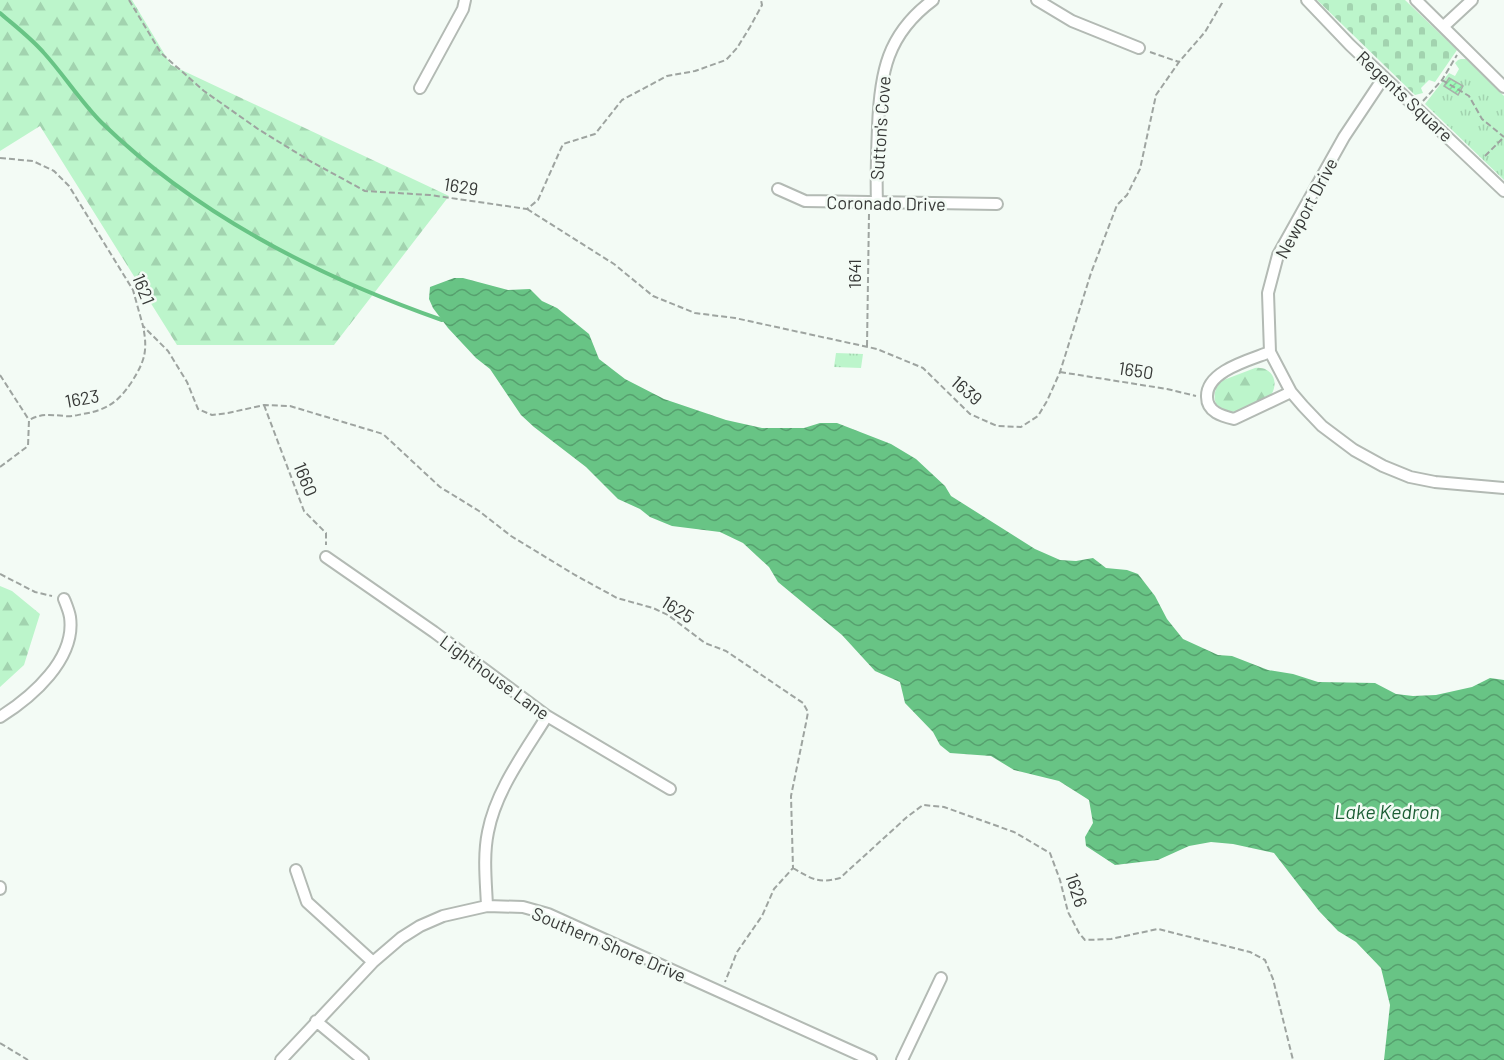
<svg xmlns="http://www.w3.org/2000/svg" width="1504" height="1060" viewBox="0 0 1504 1060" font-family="Barlow,sans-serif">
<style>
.forest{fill:url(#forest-firs)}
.cemetery{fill:url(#cemetery-stones)}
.park{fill:url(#park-tufts)}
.water{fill:url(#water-waves)}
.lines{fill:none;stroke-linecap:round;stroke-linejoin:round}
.stream{stroke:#68c485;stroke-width:4}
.building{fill:url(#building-hatch);stroke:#aab0ab;stroke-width:1.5}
.street-casing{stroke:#b3bab4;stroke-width:14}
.path{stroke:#9ea4a0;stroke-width:2;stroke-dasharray:6 3;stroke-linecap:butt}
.street{stroke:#fff;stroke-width:10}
.labels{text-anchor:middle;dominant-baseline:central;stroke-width:5;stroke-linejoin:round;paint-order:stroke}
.street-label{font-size:18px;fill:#373937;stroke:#f3fbf5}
.water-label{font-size:20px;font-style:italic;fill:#1c5e35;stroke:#f3fbf5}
</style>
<defs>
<pattern id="forest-firs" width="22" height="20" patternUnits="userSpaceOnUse" patternTransform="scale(1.5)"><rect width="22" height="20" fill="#bcf5cb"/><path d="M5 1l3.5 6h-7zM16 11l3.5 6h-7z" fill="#a2d3af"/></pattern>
<pattern id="cemetery-stones" width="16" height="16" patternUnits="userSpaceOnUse" patternTransform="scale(1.5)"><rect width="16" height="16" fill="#bcf5cb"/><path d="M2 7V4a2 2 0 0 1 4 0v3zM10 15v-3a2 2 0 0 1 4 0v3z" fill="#a2d3af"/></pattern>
<pattern id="park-tufts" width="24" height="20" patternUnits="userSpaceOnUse" patternTransform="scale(1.5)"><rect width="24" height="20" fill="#bcf5cb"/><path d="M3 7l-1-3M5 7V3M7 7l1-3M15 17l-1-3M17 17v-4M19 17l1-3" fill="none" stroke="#a2d3af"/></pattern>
<pattern id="water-waves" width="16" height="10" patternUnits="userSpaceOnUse" patternTransform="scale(1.5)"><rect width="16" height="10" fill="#68c485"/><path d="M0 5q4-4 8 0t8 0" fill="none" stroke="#56a06e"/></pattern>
<pattern id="building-hatch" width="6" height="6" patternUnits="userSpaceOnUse" patternTransform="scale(1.5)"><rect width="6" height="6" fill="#9efbb9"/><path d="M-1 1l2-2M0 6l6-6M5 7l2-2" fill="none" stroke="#89d8a0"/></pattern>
</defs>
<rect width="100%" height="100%" fill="#f3fbf5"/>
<path class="forest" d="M0,0H132L171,65L449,196L334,345H177L40,126L0,151Z
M1255,368C1271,366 1280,381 1271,395C1262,402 1242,411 1231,412C1213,413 1210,392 1221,381Z
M0,586L12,591L40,614L24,665L0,687Z"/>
<path class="cemetery" d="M1317,0H1405L1457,50L1435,82L1429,80L1421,88L1423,93L1415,95Z"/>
<path class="park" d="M1461,59H1466L1504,96V180L1425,104L1449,73L1455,76L1459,69L1455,63L1458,60Z
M836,353L863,354L861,368L834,367Z"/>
<path class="water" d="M454,278H463L508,290L530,289L542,301L557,308L589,334L599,359L625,379L664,399L726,420L762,428H804L820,423H837L891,444L916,459L945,486L951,496L1035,549L1060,560L1076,561L1093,558L1106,568L1127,570L1138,574L1155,596L1167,619L1183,639L1218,655L1232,656L1268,670L1293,674L1318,682L1375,683L1396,694L1413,696L1436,695L1472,687L1490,678L1504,680V1060H1384L1390,1005L1381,968L1356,942L1338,931L1319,911L1274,853L1233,844L1211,842L1189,846L1158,860L1115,865L1086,846L1085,837L1093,823L1089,800L1059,781L1014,770L991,756L950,753L940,745L933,732L905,703L900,682L875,671L842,635L778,582L769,567L743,543L720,532L672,526L650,517L640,509L618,499L586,467L534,427L521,415L490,369L476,358L448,328L433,308L429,299L430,287Z"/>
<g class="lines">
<path class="stream" d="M0,13C15,26 31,38 44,53C64,75 81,102 102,123C196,214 319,277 442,320"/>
</g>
<path class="building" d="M1449,78L1463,86L1458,95L1444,86Z"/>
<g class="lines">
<defs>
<path id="street" d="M1037,0L1072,21L1139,48
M1307,0L1350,45L1504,191
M1416,0L1504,87
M1444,26L1472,0
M1384,77L1344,137L1278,255L1268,293L1270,352L1291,392L1303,406L1322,426L1354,450L1383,466L1410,477L1435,482L1504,488
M420,88L463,9L465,0
M778,189L805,201L997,204
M877,202C876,177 877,152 878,127C880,73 887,34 933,0
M1270,352C1250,360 1206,371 1207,397C1207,412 1222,416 1234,419L1291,392
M326,557L434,632L547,716L670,789
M0,717C32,697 76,659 70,617C69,611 66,604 64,599
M296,870L307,902L373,962
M0,887V889
M487,906C486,882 483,856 488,832C496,790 525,752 547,716
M316,1021L363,1060
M281,1060L373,962L401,938L420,926L443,916L487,906L523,907L548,914L871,1060
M902,1060L941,978"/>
</defs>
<use href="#street" class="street-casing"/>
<path class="path" d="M129,0L161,53L204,91L258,129L310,161L365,191L430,195L527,209L538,200L563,144L595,134L622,100L667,76L695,71L726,60L737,48L750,27L762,5L761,0
M1150,52L1179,62
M1442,80L1469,96L1482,119L1504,137
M1423,101L1442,80L1457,55
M1485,156L1504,137
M0,158L33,161L54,171L69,186L133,290L143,326L168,351L187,382L198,409L212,415L228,413L264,405L290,406L383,434L440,487L479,511L511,536L575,575L617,598L653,608L668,615L705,643L726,651L803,703L808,712L806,723L791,796L793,868L774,889L762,916L737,952L725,982
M527,209L614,264L653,296L695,313L735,318L877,349L923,368L970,414L997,426L1021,427L1038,416L1047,401L1060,372L1091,273L1117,205L1127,195L1140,169L1156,95L1179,62L1205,32L1222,3V0
M867,346L869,213
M1060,372L1167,389L1196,396
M0,375L29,420
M264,405L304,511L326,533V545
M0,467L28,446L29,420C42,413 51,415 65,416C71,417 77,415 83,414C107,410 118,402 131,383C145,361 148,351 143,326
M0,574L35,592L52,596
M793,868C812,879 818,884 840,878L907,817L923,805L944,807L1014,832L1050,853L1060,880L1068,912L1079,933L1085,940L1111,939L1158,929L1250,952L1265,960L1273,979L1293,1060
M0,1043L28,1060"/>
<use href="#street" class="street"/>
</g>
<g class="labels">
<g class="street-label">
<text transform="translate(1405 96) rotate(43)">Regents Square</text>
<text transform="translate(880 128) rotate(-86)">Sutton's Cove</text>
<text transform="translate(461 186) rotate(9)">1629</text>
<text transform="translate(886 203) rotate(1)">Coronado Drive</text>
<text transform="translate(1306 208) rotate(-62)">Newport Drive</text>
<text transform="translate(854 274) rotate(-90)">1641</text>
<text transform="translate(144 289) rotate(68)">1621</text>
<text transform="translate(1136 370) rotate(9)">1650</text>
<text transform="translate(967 390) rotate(41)">1639</text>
<text transform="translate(82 398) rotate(-10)">1623</text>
<text transform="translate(306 479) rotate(68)">1660</text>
<text transform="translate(678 609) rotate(32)">1625</text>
<text transform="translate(495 677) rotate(36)">Lighthouse Lane</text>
<text transform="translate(1077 890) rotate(72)">1626</text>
<text transform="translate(609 944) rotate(23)">Southern Shore Drive</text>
</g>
<g class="water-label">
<text x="1387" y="811">Lake Kedron</text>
</g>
</g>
</svg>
